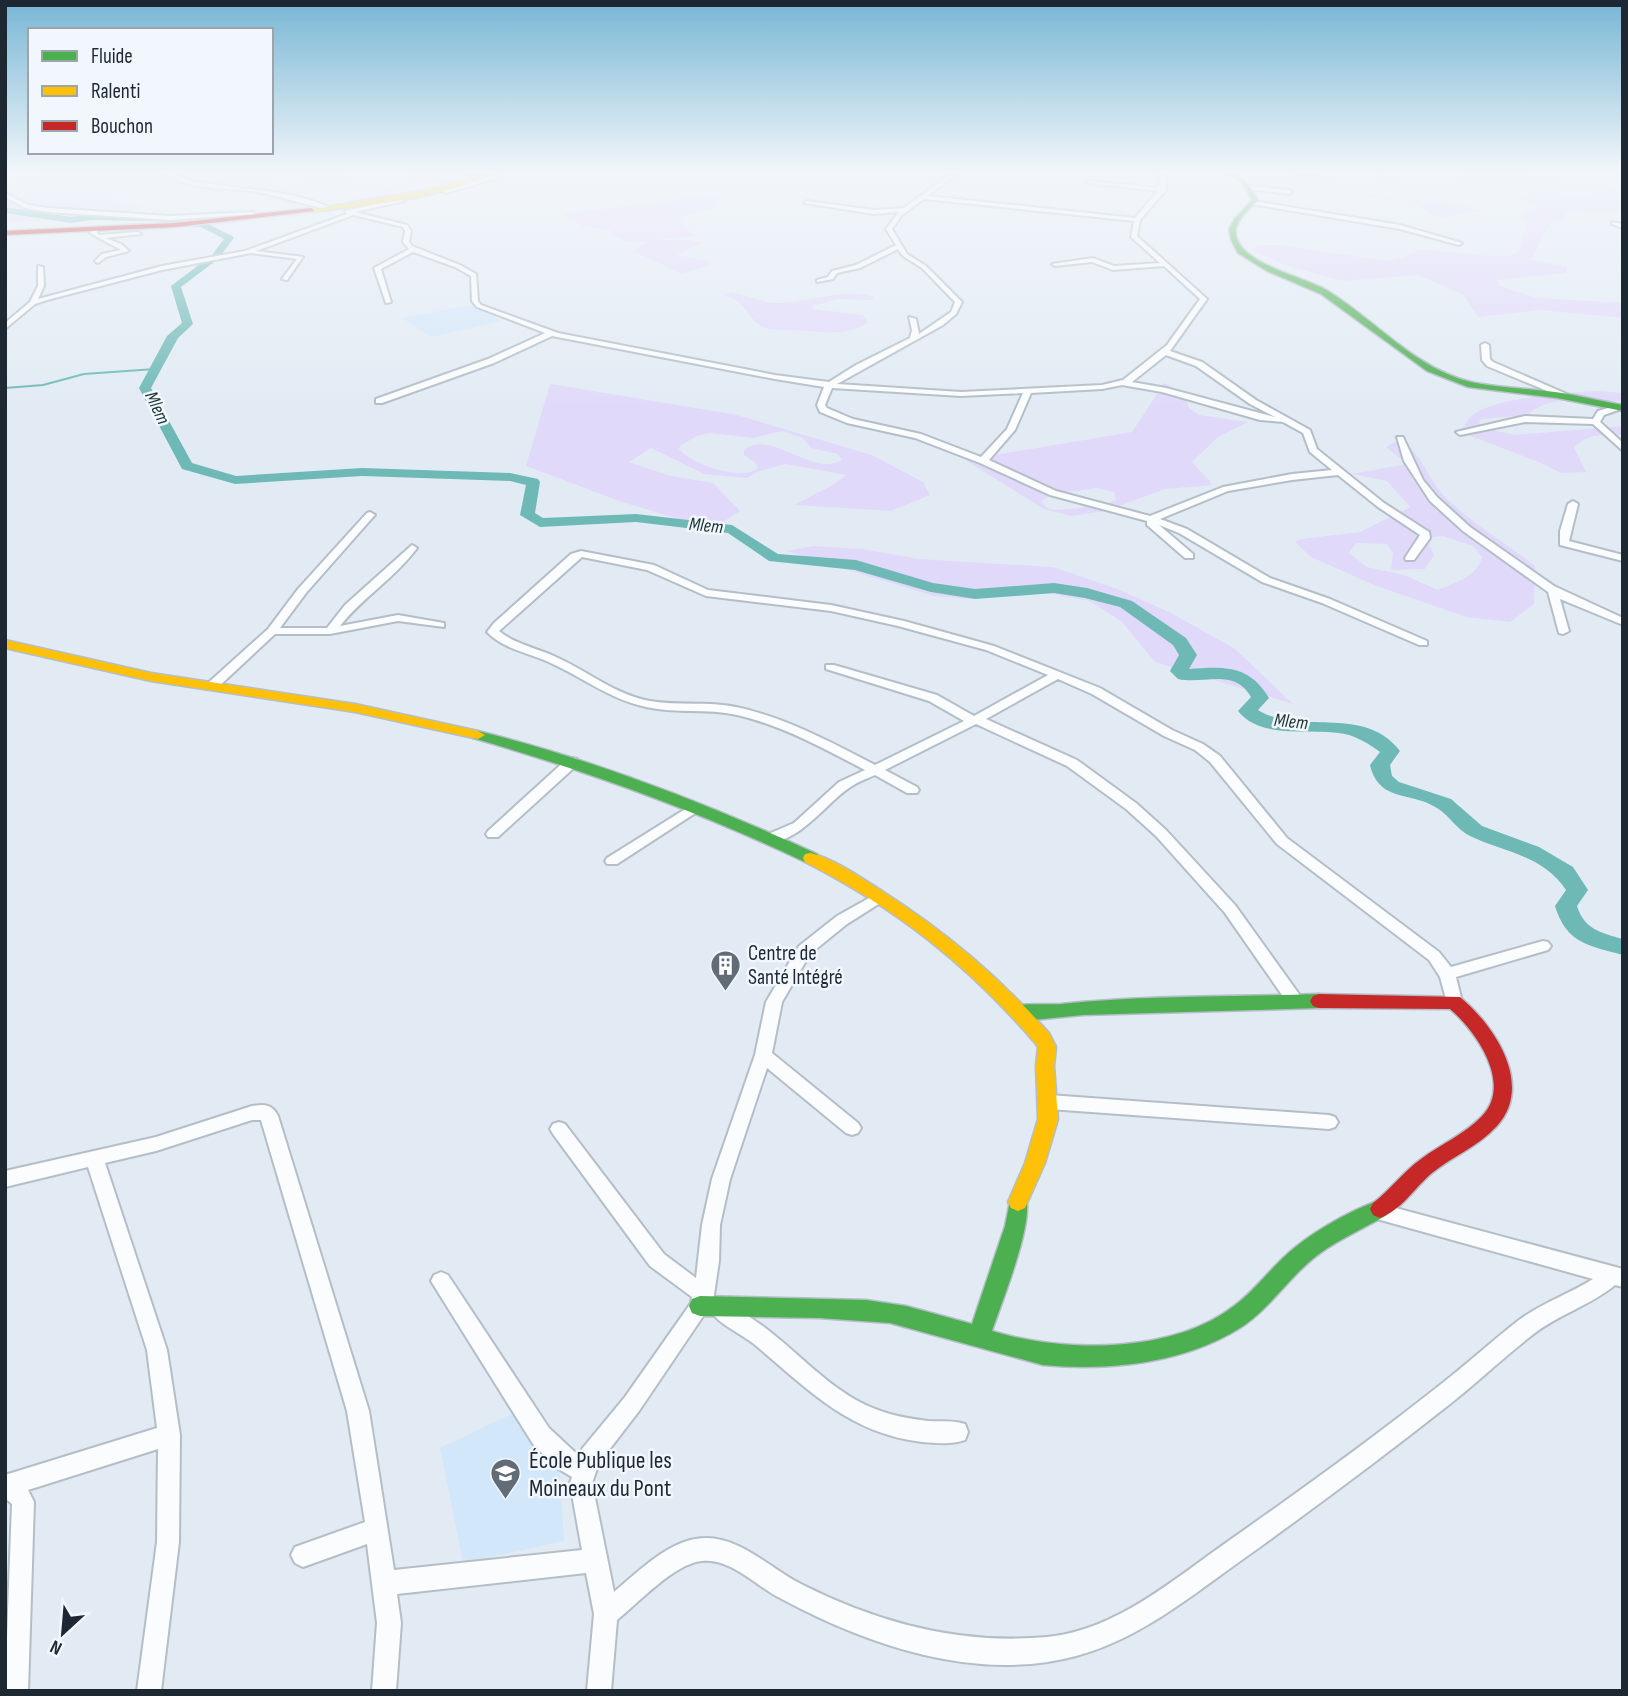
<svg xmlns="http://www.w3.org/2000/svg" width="1628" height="1696" viewBox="0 0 1628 1696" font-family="'Sofia Sans Condensed',sans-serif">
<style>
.built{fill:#d3e7fa}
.green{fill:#e1d9fa;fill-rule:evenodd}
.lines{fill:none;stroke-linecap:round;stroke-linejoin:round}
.stream{stroke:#6eb9b6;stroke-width:2}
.river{fill:#6eb9b6;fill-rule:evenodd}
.street-casing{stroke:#b4bec7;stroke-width:4}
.fast-casing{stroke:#b4bec7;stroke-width:3}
.slow-casing{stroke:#b4bec7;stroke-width:3}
.jam-casing{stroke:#b4bec7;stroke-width:3}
.street{fill:#fbfcfd;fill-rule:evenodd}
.fast{fill:#4caf50;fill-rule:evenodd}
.slow{fill:#ffc107;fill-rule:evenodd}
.jam{fill:#c62828;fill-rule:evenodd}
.labels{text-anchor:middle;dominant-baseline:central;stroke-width:5;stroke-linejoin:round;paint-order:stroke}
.far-water-label{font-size:19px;font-style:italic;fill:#1b3330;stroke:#f1f7fd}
.poi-label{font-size:21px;fill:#1d2833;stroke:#f1f7fd;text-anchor:start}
.near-poi-label{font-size:24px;fill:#1d2833;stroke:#f1f7fd;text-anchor:start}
</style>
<rect width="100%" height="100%" fill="#e2ebf4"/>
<path class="built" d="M472,305L501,321L431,337L402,318Z
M516,1412L559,1462L564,1541L463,1563L440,1448Z"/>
<path class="green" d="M27,171H172L151,176L159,180L203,171H318L351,176L346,183L307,186H301L308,183L309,178L283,179L282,176L268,174L269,177H261L275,183L267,188L281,190L304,214L297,218L281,216L202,228L150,221L55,220L5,223V192L26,190L14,184L44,175ZM237,189L297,208C274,219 155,219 130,211L145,206L114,202C130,191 142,198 160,199C187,200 211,188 237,189Z
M411,171H475L466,174L467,177C449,184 428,181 414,196L415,200L401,205L352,207L349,198L415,182L405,175Z
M1370,171C1386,171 1398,181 1415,183L1337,182L1307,185L1402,200L1453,202L1481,211L1459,213L1444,218L1431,215L1417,204L1333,191L1300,192L1289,189L1305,183L1303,181L1307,179L1377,181L1383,177Z
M1466,171H1504L1562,182V190L1568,197L1623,186V213L1569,211L1564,216L1566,219L1550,224L1531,260L1567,267V273L1497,280L1499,286L1537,298L1623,303V318L1540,310L1478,317L1463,294L1417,275L1344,281L1291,267L1253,251L1258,245H1278L1387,261L1407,256L1420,249L1488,256H1509L1519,252L1527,221L1519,216L1541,206L1459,183L1460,175Z
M711,195L722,198L717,201L721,205C707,211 692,212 678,219L694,236L654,240H690L704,243L676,255L708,261L710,265L682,274L633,251L647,241C631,242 620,243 610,230L581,226L577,222L568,220L564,214Z
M732,292C748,295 764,304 780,303C812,302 842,288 874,297L871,300L838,299L813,306L812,309L863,315L868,322C848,338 816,331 793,330C785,329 774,331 766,328C746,321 748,300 725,296Z
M1164,383C1176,388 1185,395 1189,408L1199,415L1248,422L1218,437L1192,462L1213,485L1165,489L1106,511L1071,516L1044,509L965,460L1132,432ZM1096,488L1114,492L1116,500C1107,505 1059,512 1050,509C1045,507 1044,505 1041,502C1050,491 1081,492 1096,488Z
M550,384L737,415L872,455L923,482L930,495L891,511L794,505L833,485L846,475L786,464L759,471L747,478L704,474L651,448L629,462L671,476L713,483L740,511L712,529L619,501L526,466ZM782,431L803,438L811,448L838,454L842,460C812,478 771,428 744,450V455L756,463L758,468C744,482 690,464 679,449L680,446L697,436L709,433L753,438Z
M1599,391L1623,393V401C1594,402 1549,393 1528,415L1481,419L1479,423L1483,428L1515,435L1623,426V435C1604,434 1588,434 1574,447L1586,472L1561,473L1541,463L1460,432C1464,426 1469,418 1474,414C1496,398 1570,392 1599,391Z
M1400,439C1422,454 1429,481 1447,499C1474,525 1506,543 1535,566L1534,604L1510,622L1466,617L1374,585L1311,557L1295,542L1301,539L1360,532L1410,507L1387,481L1352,474L1407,464L1386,447ZM1443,536L1473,546L1482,557C1478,576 1454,583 1438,590L1404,575L1367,567L1349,553L1356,543L1387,544L1393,553L1391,570L1425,569L1434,555L1426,538Z
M814,546L862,549L919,559L1053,567L1115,588L1169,612L1234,648L1293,704L1155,662L1122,622L1090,601L1031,590L995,589L968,599L934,596L786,551Z"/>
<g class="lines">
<path class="stream" d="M5,388L43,385L84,374L155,369"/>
<path class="river" d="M5,207L71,217L92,214L159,215L206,223L232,236L234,238L218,259L181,287L193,324L178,338L151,388L192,463L236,476L362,468L510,473L538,479L540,482L535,513L543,518L636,514L732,525L778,554L856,560L933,583L975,589L1054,583L1087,588L1132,601L1186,638L1197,655L1189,669C1224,666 1250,665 1269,698L1258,710C1299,736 1364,704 1400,751L1390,765L1392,776L1399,782L1451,799L1482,826L1539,847L1573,867L1588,890L1577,906C1584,929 1601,933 1623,939V955C1589,946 1566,943 1555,906L1566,890C1543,855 1503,852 1470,836C1457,830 1449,815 1437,808C1411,791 1379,803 1370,765L1380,752C1369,744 1358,737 1345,734C1312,727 1262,741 1238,711L1251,697C1234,667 1204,685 1178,679L1170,671L1179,655L1173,645L1120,607L1085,598L1054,593L975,599L931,592L855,570L769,561L728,533L636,522L540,527L520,515L526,485L510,481L362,476L235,484L182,469L139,388L167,336L182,323L171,286L212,255L224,239L201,227L159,221L92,220L71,223L5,213Z"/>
<defs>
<path id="street" d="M162,171C173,171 185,180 197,182C241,190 290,189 331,208L328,210C305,204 282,197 258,192C227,187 187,192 162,171Z
M954,171H960L928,196L1135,218L1158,191L1086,183L1089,181L1159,188L1160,171H1166V190L1140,220L1137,236L1207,299L1170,351L1202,362L1256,400L1310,430L1317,449L1384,503L1429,532L1430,538L1414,560H1406L1405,558L1420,535L1378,507L1338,475L1292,480L1228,491L1160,519L1187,529L1270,578L1330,599L1427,641V645H1419L1322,603L1262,582L1179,533L1159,525L1193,554V558H1185L1147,525V521L1050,495L980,463L915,438L847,423L820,412L817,405L824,387L775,379L552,336L494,363L382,403H376V399L488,359L545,333L477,307L472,301L471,276L455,267L413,252L381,269L391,302L386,303L374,268L409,249L403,242L405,231L403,227L353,215L256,251L303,257L287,280L282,279L297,259L251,253L162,270L47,300L35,304L5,329V323L30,302L38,286V266L43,267L44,286L38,299L162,266L245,251L347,214L345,211L402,198L404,201L355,212L407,225L411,231L409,242L412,246L460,265L476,274L478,301L481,305L558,333L775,375L829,382L856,365L910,338L912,330L909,317L916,319L919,334L951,312L955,302L922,268L903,256L898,249L860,268L837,273L833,279L817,282V280L828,277L832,271L856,265L896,245L886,229L899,212L874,214L804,203L807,201L874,210L904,208ZM924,199L1134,221L1131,237L1160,263L1114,266L1093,258L1052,264L1055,266L1092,262L1113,270L1164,266L1200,299L1167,345L1123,380L1102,385L961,392L837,384L943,325L956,314L962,302L926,266L907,254L892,229L902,215ZM1166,355L1196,366L1250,404L1275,417L1166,388L1132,382ZM1122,385L1162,392L1260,420L1283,422L1303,433L1310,452L1332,470L1292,474L1223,487L1150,516L1056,491L989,460L1015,430L1031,393L1102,389ZM832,388L961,396L1023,393L1007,429L981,457L921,434L853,419L827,408L825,405Z
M1617,171H1623V176Z
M489,172H493L497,178L446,193L443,191L491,176Z
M1315,172L1317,175L1233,176L1236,174Z
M1249,186L1289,190L1292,192L1289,194L1247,189Z
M5,193L28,205L48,208L170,216L252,212L255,214L170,220L48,212L25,208L5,197Z
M1253,201L1400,225L1462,243L1459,245L1400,229L1251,204Z
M1612,222L1623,224V228L1612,224Z
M93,230H97V233L100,235L138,232L141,234L105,238L121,244L129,251L106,257L98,263L95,261L102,254L121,250L90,233Z
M1485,343L1489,345L1490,359L1493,362L1576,398L1569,400L1487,366L1482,360L1481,345Z
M1618,405H1621V409L1604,415L1600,422L1623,443V451L1593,424L1525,422L1460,435L1456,432L1525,416L1593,419L1598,411Z
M1397,437H1403L1423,480L1437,497L1470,527L1554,586L1623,618V625L1560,599L1569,631L1563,634L1559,633L1548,592L1463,531L1430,501L1404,461Z
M1573,501L1578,504L1569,541L1623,555V561L1560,545V531L1568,504Z
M370,512L375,515L373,517L306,593L280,628H327L345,605L412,545L417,548C395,578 363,597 340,626L398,615L444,623V627L398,621L330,634H275L216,689H208V683L268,629L298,589L367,513Z
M581,551L654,565L708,590L831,605L904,621L994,646L1100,688L1172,730L1203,744L1220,756L1287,838L1439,952L1451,967L1543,941L1548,942L1551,946L1548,950L1456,977L1462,1002L1460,1006H1448L1440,977L1429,960L1277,844L1210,762L1195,750L1164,736L1092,694L1058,679L986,719L1077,760L1136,803L1166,830L1235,905L1301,997L1303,1001L1301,1005H1289L1225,913L1156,836L1126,809L1067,766L976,724L885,770L917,787L919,790L917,793H907L875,775C866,779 857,782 849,788C827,802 796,847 766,841L764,838L766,835L794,823L839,782L865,770C825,749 781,725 737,715C707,708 676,714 646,707C608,699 580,675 544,660C525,652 502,648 487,632L494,623L571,554ZM582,557L647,570L706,596L831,611L898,626L986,650L1048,675L974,716L937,695L834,665H826V669L929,701L964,721L875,765C831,742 784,717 736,707C708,701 678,706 650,701C616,695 589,672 558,658C538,648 516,645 499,631Z
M572,758L577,759L578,762L577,765L498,837H488L486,834L488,831L567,759Z
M695,803L702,807L700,810L617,864H607L605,861L607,858Z
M880,892L887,897L885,900L847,924L810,954L782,1002L772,1053L858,1123L861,1128L858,1133L852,1135L846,1133L767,1068L730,1179L720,1225L719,1261L714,1295L710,1306L639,1411L599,1463L592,1483L614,1592C638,1572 671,1538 705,1538C740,1537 771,1569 801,1584C878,1623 960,1645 1047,1637C1117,1630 1174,1579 1230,1540C1301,1490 1372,1439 1440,1385C1467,1364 1492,1341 1519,1320C1542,1303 1569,1294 1593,1279L1377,1219L1370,1217L1368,1211L1370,1205L1377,1203L1623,1269V1287L1615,1285C1590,1306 1558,1314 1531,1336C1505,1356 1481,1379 1455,1400C1387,1454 1317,1506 1246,1557C1192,1595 1140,1639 1076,1656C976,1683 867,1645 780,1598C756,1586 731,1558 702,1561C675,1563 638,1603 617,1620L611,1691H587L594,1614L586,1573L397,1594L401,1623L396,1691H372L377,1623L367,1544L303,1567L295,1563L291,1555L295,1547L365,1522L347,1411L261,1120H252L156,1151L105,1163L167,1350L180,1435L179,1542L161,1691H137L157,1542L158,1449L28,1490L34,1502L28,1691H5L12,1504L5,1498V1475L157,1428L147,1350L88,1167L5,1187V1171L156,1137L252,1106C264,1104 272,1104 278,1116L369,1411L394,1570L582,1550L570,1483L572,1477L557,1468L533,1444L431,1281L434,1275L441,1272L448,1275L549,1428L579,1456L582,1449L625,1397L691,1303L692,1297L650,1266L553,1134L550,1129L553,1124L559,1122L565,1124L664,1254L696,1278L702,1225L712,1179L755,1055L766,1002L799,946L837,916Z
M1049,1095L1329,1115L1335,1117L1338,1122L1335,1127L1329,1129L1049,1109L1043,1107L1040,1102L1043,1097Z
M722,1303C774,1323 808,1373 856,1400C879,1413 902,1418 928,1421C940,1422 953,1420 965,1424L968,1432L965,1440C952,1445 936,1443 922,1442C848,1433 808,1389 754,1344C743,1335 717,1323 712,1312L715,1306Z"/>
<path id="fast" d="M1224,171C1242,171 1250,187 1258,200C1248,211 1231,223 1237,239C1247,266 1305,277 1328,291C1375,320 1416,369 1471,382C1498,388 1527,388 1555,392C1578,395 1600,401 1623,405V411L1557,398L1468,387L1427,371L1321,294L1267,271L1238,253L1231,240L1229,229L1235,218L1252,200L1242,183Z
M478,731C595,760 708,804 817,854L819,858L811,863L805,862C698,811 587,771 473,738L471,735L473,732Z
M1319,994L1325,996L1328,1001L1325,1006L1319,1008L1083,1015L1033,1020L1013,1016L1010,1011L1013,1006C1022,1003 1048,1005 1061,1004C1146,995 1233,997 1319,994Z
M1018,1193L1025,1196C1036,1218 1001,1304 992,1331C1064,1353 1172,1354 1234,1306C1253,1292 1267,1273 1284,1257C1308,1234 1349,1211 1380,1200L1387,1203L1390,1209L1387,1215C1361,1230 1332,1242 1309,1262C1285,1283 1267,1311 1240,1328C1182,1364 1108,1371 1043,1365L890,1323L819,1318L700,1316L692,1313L689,1306L692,1299L700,1296L866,1300L906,1306L972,1324L1005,1226L1011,1196Z"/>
<path id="slow" d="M488,171H497C443,200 372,204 312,212L309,210L427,190Z
M5,640L151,673L355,704L478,731L485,735L478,739L355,712L151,681L5,648Z
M811,853C836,860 860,877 882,891C946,932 998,976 1049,1033L1056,1047L1054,1066L1058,1119L1045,1163L1025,1208L1018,1211L1011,1208L1008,1202L1025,1163L1038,1119L1036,1066L1038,1047L1035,1043C968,965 897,909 805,862L803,858L805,854Z"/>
<path id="jam" d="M312,208L314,211L175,227L5,235V231L175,223Z
M1319,994L1460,997C1495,1026 1534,1085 1497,1126C1479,1146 1453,1156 1432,1173C1415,1187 1402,1210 1380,1218L1373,1215L1370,1209L1373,1203C1390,1190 1403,1172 1421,1159C1441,1144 1465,1134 1482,1116C1513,1084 1476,1031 1450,1009L1319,1008L1313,1006L1310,1001L1313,996Z"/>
</defs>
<use href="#street" class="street-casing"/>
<use href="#fast" class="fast-casing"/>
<use href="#slow" class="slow-casing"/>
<use href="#jam" class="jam-casing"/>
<use href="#street" class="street"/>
<use href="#fast" class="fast"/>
<use href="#slow" class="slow"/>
<use href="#jam" class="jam"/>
</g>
<linearGradient id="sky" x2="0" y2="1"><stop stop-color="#77b6d4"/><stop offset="0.42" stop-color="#f2f6fa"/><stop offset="1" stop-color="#f2f6fa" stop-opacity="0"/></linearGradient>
<rect width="1628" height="409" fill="url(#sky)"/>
<defs>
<symbol id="building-pin" viewBox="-11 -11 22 30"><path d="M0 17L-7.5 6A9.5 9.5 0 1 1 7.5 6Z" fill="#626c77" stroke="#f1f7fd"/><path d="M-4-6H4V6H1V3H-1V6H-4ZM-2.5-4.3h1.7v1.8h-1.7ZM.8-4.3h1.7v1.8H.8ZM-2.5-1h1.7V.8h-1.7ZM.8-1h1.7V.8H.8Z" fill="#fff"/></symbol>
<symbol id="school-pin" viewBox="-11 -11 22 30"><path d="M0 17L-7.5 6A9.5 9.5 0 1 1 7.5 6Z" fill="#626c77" stroke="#f1f7fd"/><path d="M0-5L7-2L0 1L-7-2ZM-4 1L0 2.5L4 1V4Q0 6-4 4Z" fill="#fff"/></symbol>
</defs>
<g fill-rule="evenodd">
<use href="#building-pin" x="708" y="948" width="35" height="47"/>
<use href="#school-pin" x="488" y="1456" width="35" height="47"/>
</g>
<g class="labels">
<g class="far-water-label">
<text transform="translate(157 408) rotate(65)">Mlem</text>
<text transform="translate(706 526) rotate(6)">Mlem</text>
<text transform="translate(1291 722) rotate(6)">Mlem</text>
</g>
<g class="poi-label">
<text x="748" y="953">Centre de<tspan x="748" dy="24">Santé Intégré</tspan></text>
</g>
<g class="near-poi-label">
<text x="529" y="1460">École Publique les<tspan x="529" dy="28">Moineaux du Pont</tspan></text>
</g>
</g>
<rect width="1628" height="1696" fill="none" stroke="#1d2833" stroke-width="14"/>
<rect x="28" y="28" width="245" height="126" fill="#f1f7fd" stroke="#9ca4ac" stroke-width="2"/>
<rect x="42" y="51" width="35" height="10" fill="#4caf50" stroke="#9ca4ac" stroke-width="2"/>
<text x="91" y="63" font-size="21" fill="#1d2833">Fluide</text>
<rect x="42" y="86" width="35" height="10" fill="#ffc107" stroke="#9ca4ac" stroke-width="2"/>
<text x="91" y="98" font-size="21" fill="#1d2833">Ralenti</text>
<rect x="42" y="121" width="35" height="10" fill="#c62828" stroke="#9ca4ac" stroke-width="2"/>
<text x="91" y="133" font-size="21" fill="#1d2833">Bouchon</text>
<g transform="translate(63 1633) rotate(206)" stroke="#f1f7fd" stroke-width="5" paint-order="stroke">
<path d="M0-5L12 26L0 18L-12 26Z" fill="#1d2833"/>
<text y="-10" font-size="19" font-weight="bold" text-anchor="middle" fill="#1d2833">N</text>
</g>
</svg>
